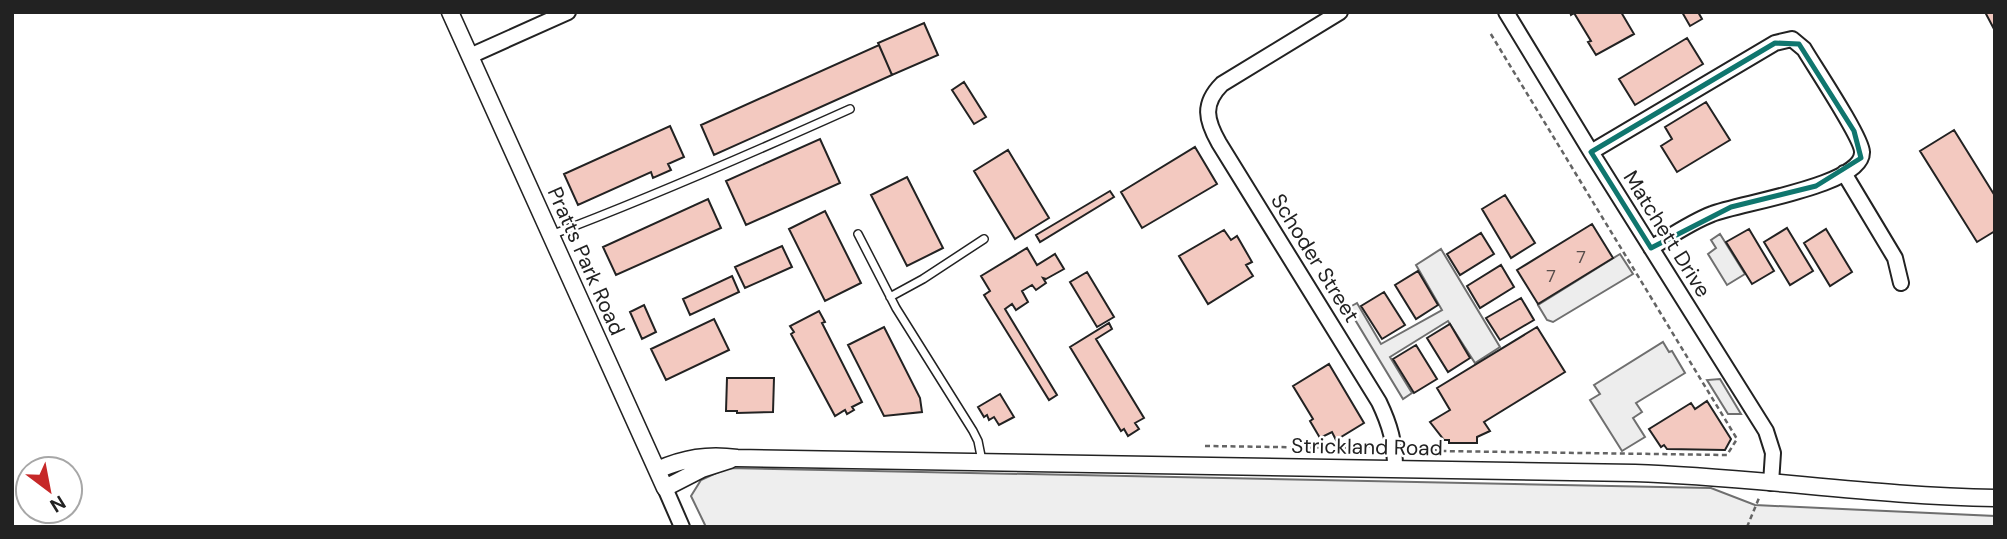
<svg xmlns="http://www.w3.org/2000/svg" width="2007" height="539" viewBox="0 0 2007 539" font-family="'DM Sans',sans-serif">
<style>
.green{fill:#eee;stroke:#6f6f6f;stroke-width:2}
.parking{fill:#ededed;stroke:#6f6f6f;stroke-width:2}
.building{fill:#f3c9c0;stroke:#222;stroke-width:2}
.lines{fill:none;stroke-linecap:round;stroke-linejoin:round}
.service-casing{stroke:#222;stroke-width:10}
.minor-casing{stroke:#222;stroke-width:18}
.tertiary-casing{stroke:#222;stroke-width:19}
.path{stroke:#646464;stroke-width:2.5;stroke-dasharray:5 3.5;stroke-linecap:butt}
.service{stroke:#fff;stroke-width:7}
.minor{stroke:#fff;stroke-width:14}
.tertiary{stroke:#fff;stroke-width:16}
.marked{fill:none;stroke:#0f766e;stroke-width:5;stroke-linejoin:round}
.labels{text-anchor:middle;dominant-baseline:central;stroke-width:5;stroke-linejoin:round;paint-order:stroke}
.number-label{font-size:18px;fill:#564c4a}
.street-label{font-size:21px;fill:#222;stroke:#fff}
</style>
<rect width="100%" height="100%" fill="#fff"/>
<path class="green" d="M727,468L1711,488L1755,505L1995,516V527H706L691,496L701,480Z"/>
<path class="parking" d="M1720,234L1745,274L1727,285L1708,254L1716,248L1711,240Z
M1441,249L1500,347L1475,363L1448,321L1390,357L1412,393L1403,399L1348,308L1357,303L1381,344L1442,310L1416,265Z
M1620,254L1633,274L1553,322L1547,320L1538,305Z
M1663,342L1669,352L1672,351L1685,373L1636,403L1642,412L1633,418L1645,437L1622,451L1590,400L1600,394L1594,385Z
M1720,379L1741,414H1728L1707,380Z"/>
<path class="building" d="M1570,12H1621L1634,34L1596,55L1588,42L1591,41L1574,13L1571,15Z
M1682,12H1698L1702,19L1690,26Z
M1985,12H1995V28L1994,29Z
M924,23L938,55L892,75L878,43Z
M1687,38L1703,64L1635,105L1619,79Z
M879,45L892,75L714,155L701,125Z
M964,82L986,117L974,124L952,90Z
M1706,102L1730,140L1677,172L1661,146L1672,139L1665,127Z
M670,126L684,157L668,164L671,170L653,178L651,172L578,205L564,174Z
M1954,130L1995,196V231L1977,242L1920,151Z
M820,139L840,183L746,225L726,181Z
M1195,147L1217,184L1142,228L1121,192Z
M1008,150L1049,218L1015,239L974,171Z
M907,177L943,248L907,266L871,195Z
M1110,191L1114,197L1040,242L1036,235Z
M1505,195L1535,243L1511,258L1482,209Z
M708,199L721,228L616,275L603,247Z
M825,211L861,283L825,301L789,229Z
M1592,224L1613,258L1538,304L1517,270Z
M1787,228L1813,271L1790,285L1764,242Z
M1749,229L1774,271L1752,284L1726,242Z
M1826,229L1852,272L1830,286L1804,243Z
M1224,230L1231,240L1237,236L1252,262L1246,265L1253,276L1208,304L1179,256Z
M1481,233L1494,254L1460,275L1447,254Z
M782,246L792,267L745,288L735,267Z
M1027,248L1037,265L1055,254L1064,269L1046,279L1043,278L1046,283L1036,290L1032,285L1022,291L1028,302L1016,310L1012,304L1005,309L1057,395L1049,400L984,295L990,291L981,276Z
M1501,265L1514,287L1480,308L1467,286Z
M1418,271L1438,305L1416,319L1395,285Z
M1087,272L1114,317L1097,327L1070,282Z
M732,276L739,292L690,315L683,299Z
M1384,292L1405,325L1382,339L1361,306Z
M1521,298L1534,320L1500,340L1486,318Z
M644,305L656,332L642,339L630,312Z
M819,311L825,322L822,323L862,402L852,407L854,410L847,414L845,410L835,416L791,334L794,332L790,326Z
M714,319L729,350L666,380L651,349Z
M1109,323L1112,329L1096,339L1144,418L1135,423L1139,429L1128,436L1124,429L1121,431L1070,347Z
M1450,324L1470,358L1448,372L1427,338Z
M884,327L920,398L922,412L884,416L848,345Z
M1537,327L1565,372L1484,422L1490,431L1477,437V443H1449V440H1444L1430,422L1450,410L1437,388Z
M1416,345L1437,379L1414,393L1393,359Z
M1329,364L1364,423L1336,440L1332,432L1320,438L1310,421L1313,419L1293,386Z
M727,378H774L773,412L737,413V411H726Z
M1000,394L1014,417L999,425L994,417L989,420L987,415L984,417L978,407Z
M1707,401L1731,439L1725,450L1667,449L1664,445L1661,447L1649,429L1691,403L1695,409Z"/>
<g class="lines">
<defs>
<path id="service" d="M858,234L896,308L973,431L978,441L982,461
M551,235C652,197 752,153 850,109
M890,297L923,279L984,239"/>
<path id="minor" d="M1340,12L1222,84C1202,104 1206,120 1219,143L1379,402C1390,425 1395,443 1395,468
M1506,12L1591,152L1766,431L1773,453L1771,483
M470,56L568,12
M1591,152L1775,43L1792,39L1804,49C1814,66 1862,138 1862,152C1863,186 1738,203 1712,214C1691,222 1671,236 1651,248
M1844,173L1895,258L1901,283
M665,488L682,527"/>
<path id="tertiary" d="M450,12L665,488L702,469L730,460
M657,470C685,458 707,454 737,458L1635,473C1756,477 1874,496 1995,498"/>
</defs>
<use href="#service" class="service-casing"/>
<use href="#minor" class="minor-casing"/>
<use href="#tertiary" class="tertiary-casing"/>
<path class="path" d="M1205,446L1349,448L1380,446
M1408,446L1425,447L1438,451L1727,455L1737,439L1489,31
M1747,527L1759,498"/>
<use href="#service" class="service"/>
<use href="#minor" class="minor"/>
<use href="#tertiary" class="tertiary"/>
</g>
<path class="marked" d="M1775,43L1799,44L1854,131L1861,158L1816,186L1731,207L1651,248L1591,152Z"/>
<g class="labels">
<g class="number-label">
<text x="1581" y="257">7</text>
<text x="1551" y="276">7</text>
</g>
<g class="street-label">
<text transform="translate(1667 234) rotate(58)">Matchett Drive</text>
<text transform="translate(1315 258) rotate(58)">Schoder Street</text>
<text transform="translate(586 261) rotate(66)">Pratts Park Road</text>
<text transform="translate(1367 447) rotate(1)">Strickland Road</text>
</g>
</g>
<rect width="2007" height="539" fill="none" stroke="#222222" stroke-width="28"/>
<g transform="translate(49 490) rotate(148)"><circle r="33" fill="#ffffff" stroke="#a7a7a7" stroke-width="2"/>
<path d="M0-5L12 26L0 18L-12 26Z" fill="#c62828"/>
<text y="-10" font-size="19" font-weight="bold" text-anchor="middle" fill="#222222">N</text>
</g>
</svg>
